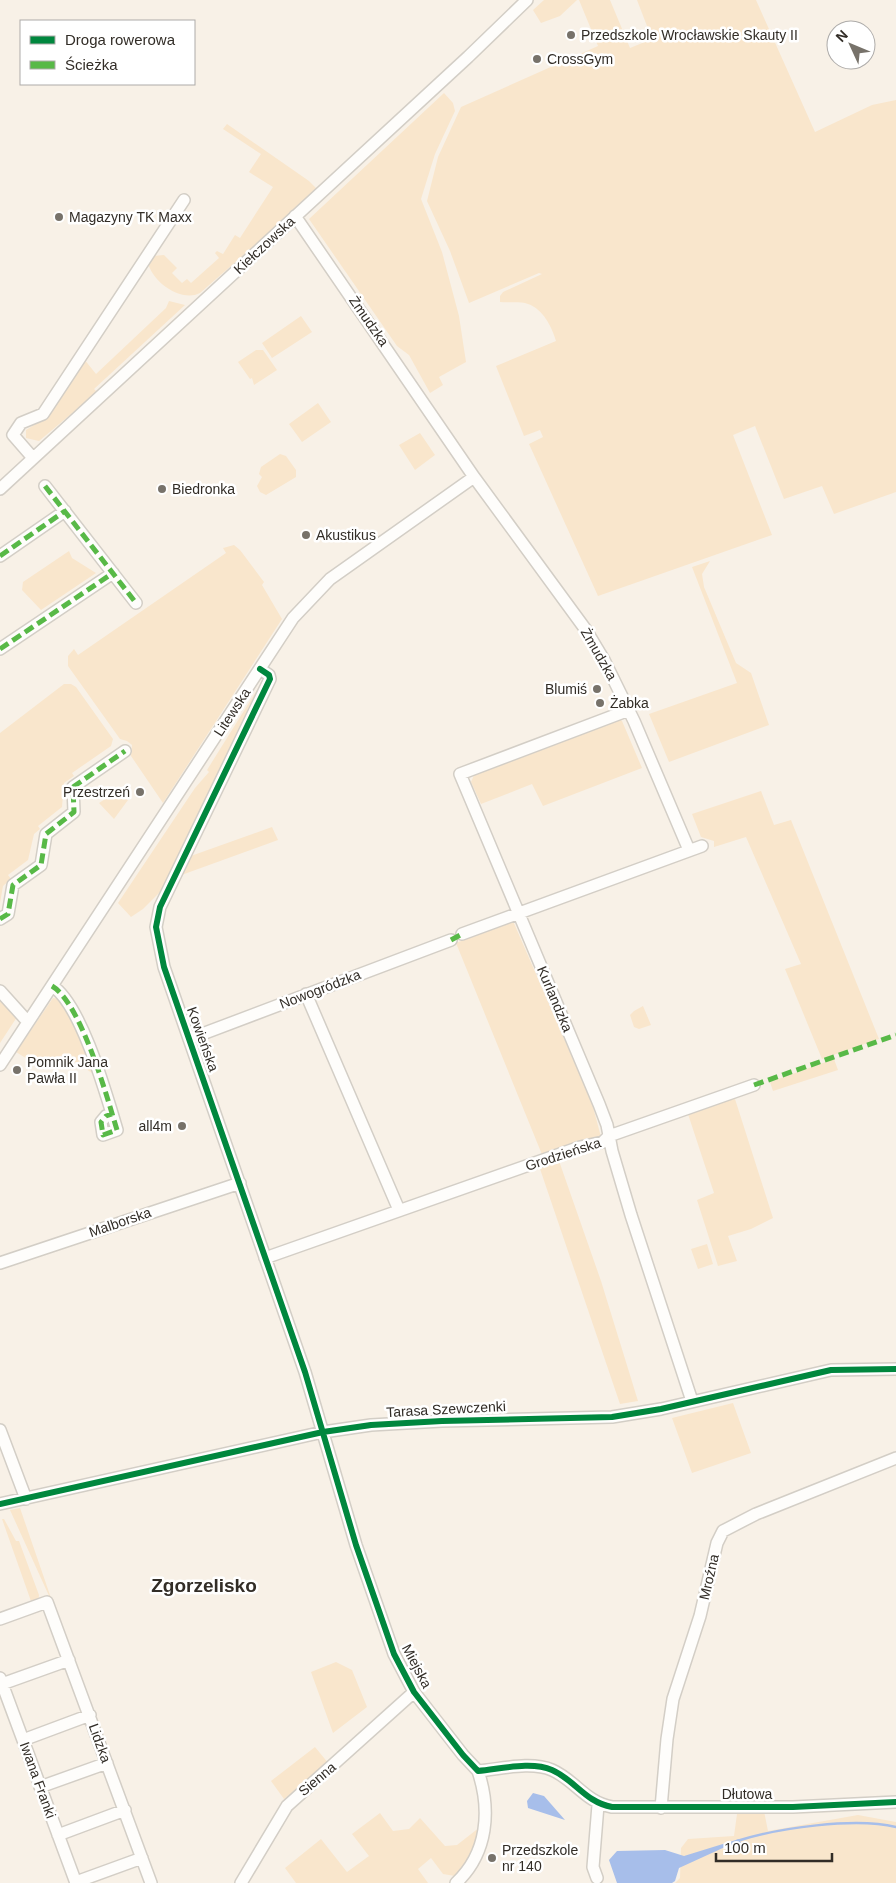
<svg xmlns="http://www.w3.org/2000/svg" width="896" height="1883" viewBox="0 0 896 1883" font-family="Arial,sans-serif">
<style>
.green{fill:#f9e6cc}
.water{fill:#a7beea}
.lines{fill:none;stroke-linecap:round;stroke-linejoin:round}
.stream{stroke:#a7beea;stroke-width:2.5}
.minor-casing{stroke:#d3cec6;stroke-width:14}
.minor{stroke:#fefdfb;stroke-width:11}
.quiet{stroke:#58b947;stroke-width:5;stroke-dasharray:10 5;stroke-linecap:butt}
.cycleway-casing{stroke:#fff;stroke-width:9}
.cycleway{stroke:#00873e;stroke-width:6}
.poi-dot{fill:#77726a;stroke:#fff;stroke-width:2}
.labels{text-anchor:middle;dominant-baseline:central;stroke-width:5;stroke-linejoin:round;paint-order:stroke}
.poi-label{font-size:14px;fill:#322d27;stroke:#fff;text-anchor:start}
.street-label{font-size:14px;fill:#322d27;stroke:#fff}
.district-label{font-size:19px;font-weight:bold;fill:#322d27;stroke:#fff}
</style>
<rect width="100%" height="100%" fill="#f8f1e7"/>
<path class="green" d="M544,0H577L560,16L541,23L533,10Z
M579,0H610L630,48L652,39L637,0H756L815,132L872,105L896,100V492L834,514L822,486L784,499L755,426L733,435L772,535L598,596L529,444L543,437L540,430L524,436L496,366L556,341C552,327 543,309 528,304C520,301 509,303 500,302V296L503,292L542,274L539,273L469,303L450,251L427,201L438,157L461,107L598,46Z
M444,93L453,103L455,111L435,154L421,199L442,252L459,316L466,362L439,377L443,385L430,393L409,355L397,346L309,219Z
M227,124L309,181L318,190L200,293C181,303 151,281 148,262L153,256L164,255L177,268L172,273L182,283L187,279L191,283L219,258L215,253L217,251L223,254L235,235L240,238L273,187L249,172L261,154L223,129Z
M169,301L185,305L94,389L96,391L89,399L39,441L26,438V430L42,420L84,359L96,374L166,308Z
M301,316L312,332L272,358L262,343Z
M256,350H263L277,370L254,385L252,378L250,379L238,362Z
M318,403L331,422L302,442L289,424Z
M420,433L435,455L415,470L399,445Z
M280,454L286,456L296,470V477L266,495L260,492L257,486L262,477L259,474L261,467Z
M234,545L240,550L264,582L262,585L282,619L163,803L131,756L132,745L127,741L120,739L68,666V656L74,649L78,655L226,553L223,548Z
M69,551L72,558L96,573L41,610L22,590L23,582Z
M710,561L702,574L704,587L736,663L751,673L769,725L669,762L649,714L737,683L692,567Z
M262,682L163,889L143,909L131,917L118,903L195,788L209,772L207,770Z
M64,684H71L76,687L113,739L111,746L72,773L74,776L64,783L62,807L38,826L40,829L34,834L28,860L8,875L11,879L3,886L0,903V733Z
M619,719L622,721L642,768L543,806L532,784L481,804L471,782L475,773Z
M761,791L774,825L791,820L879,1039L822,1059L785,969L801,964L746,837L714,847V841L701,837L692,814Z
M116,792L128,800L114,819L99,803Z
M272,827L278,840L176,877L188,857Z
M513,921L592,1103L601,1137L543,1157L456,943Z
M0,996L17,1017L0,1043Z
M53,998L60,999L82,1040L95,1075L65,1055L49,1058L42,1068L16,1052Z
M643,1006L651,1025L639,1029L634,1027L630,1015L634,1011Z
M834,1059L838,1070L773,1091L770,1082Z
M727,1098L730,1100L735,1099L773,1218L751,1229L728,1236L737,1261L718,1266L697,1200L714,1193L687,1111Z
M558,1158L601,1281L638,1401L620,1404L538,1163Z
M707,1244L713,1264L698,1269L691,1249Z
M733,1403L751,1453L692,1473L672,1418Z
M20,1508L51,1598H50L10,1510Z
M2,1519H4L16,1541H19L39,1595L38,1602L32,1604Z
M336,1662L352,1670L367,1707L333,1733L311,1672Z
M315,1747L329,1764L284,1799L271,1781Z
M479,1805H484V1818L468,1866L455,1876L443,1874L431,1858L418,1869L428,1883H296L285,1868L321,1839L347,1872L369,1856L352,1834L380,1813L393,1831L409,1829L420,1818L445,1846L457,1845L480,1827Z
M764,1811L768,1831L858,1815L896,1822V1883H675L680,1878L681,1848L688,1839L734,1836L737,1814Z"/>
<path class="water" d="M533,1793L544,1796L565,1820L528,1808L527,1801Z
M739,1839L741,1843L725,1847L679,1868L675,1881L672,1883H617L609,1860L617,1851L665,1850L684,1856Z"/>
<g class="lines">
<path class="stream" d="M737,1841C778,1828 855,1817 896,1827"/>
<defs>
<path id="minor" d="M33,458L13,435L21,423L43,414L184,200
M474,477L586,630L604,660L634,721L689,850
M45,486L136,603
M0,489L468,57L527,0
M0,556L65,511
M0,649L113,573
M260,669L269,675L270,679L160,907L156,927L164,967L305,1372L356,1545L394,1654L414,1692L463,1755L478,1771C501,1769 531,1761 552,1770C575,1780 585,1802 612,1807H793L896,1802
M629,710L460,774L599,1104L607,1125L612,1151L631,1215L692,1401
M0,919L8,914L13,885L41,865L46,834L74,812L73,787L125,751
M462,934L702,846
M52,986C81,1003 107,1097 117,1130L103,1135L101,1122L106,1116L112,1114
M0,991L28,1022
M306,994L399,1210
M189,1039L451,940
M0,1065L293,618L330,579L474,477L295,216
M265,1258L580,1147L603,1142L609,1136L754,1085
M0,1263L240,1183
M0,1430L26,1499
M0,1504L323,1432L371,1425L442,1421L612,1417L661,1409L831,1370L896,1369
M0,1619L47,1602L151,1883
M0,1678L76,1883
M2,1684L69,1660
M23,1740L90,1715
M40,1787L107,1763
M661,1808L667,1739L673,1699L700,1616L717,1543L723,1531L756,1514L896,1458
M58,1835L125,1810
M597,1878L593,1867L598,1805
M76,1882L142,1858
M241,1883L287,1806L414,1692
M456,1883C488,1853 491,1810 478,1771"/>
</defs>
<use href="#minor" class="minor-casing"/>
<use href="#minor" class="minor"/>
<path class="quiet" d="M45,486L136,603
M0,556L65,511
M0,649L113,573
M0,919L8,914L13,885L41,865L46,834L74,812L73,787L125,751
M451,940L462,934
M52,986C81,1003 107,1097 117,1130L103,1135L101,1122L106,1116L112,1114
M754,1085L896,1035"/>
<defs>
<path id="cycleway" d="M260,669L269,675L270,679L160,907L156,927L164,967L305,1372L356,1545L394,1654L414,1692L463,1755L478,1771C501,1769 531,1761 552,1770C575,1780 585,1802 612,1807H793L896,1802
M0,1504L323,1432L371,1425L442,1421L612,1417L661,1409L831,1370L896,1369"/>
</defs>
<use href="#cycleway" class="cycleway-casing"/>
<use href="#cycleway" class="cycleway"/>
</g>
<g class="poi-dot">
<circle cx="571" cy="35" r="5"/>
<circle cx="537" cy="59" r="5"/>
<circle cx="59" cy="217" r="5"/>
<circle cx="162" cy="489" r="5"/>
<circle cx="306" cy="535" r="5"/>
<circle cx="597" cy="689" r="5"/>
<circle cx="600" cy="703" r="5"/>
<circle cx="140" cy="792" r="5"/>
<circle cx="17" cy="1070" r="5"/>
<circle cx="182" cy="1126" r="5"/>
<circle cx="492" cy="1858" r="5"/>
</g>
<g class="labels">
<g class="poi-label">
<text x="581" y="35">Przedszkole Wrocławskie Skauty II</text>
<text x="547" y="59">CrossGym</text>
<text x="69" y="217">Magazyny TK Maxx</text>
<text x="172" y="489">Biedronka</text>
<text x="316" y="535">Akustikus</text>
<text x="587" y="689" text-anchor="end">Blumiś</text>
<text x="610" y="703">Żabka</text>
<text x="130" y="792" text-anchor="end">Przestrzeń</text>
<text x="27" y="1062">Pomnik Jana<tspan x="27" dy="16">Pawła II</tspan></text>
<text x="172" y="1126" text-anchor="end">all4m</text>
<text x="502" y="1850">Przedszkole<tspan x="502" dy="16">nr 140</tspan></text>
</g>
<g class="street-label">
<text transform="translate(264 245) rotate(-43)">Kiełczowska</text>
<text transform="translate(369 321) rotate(55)">Żmudzka</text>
<text transform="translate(599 654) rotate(60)">Żmudzka</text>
<text transform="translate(232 712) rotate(-57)">Litewska</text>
<text transform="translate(320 989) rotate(-21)">Nowogródzka</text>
<text transform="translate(555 999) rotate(67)">Kurlandzka</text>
<text transform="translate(203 1039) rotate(70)">Kowieńska</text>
<text transform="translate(563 1154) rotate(-18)">Grodzieńska</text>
<text transform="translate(120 1222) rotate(-19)">Malborska</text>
<text transform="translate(446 1409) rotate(-3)">Tarasa Szewczenki</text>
<text transform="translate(709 1577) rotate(-77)">Mroźna</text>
<text transform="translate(417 1666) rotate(62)">Miejska</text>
<text transform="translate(100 1743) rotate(70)">Lidzka</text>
<text transform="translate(317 1779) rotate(-40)">Sienna</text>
<text transform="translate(38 1780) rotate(70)">Iwana Franki</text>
<text x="747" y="1794">Dłutowa</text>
</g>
<g class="district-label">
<text x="204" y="1585">Zgorzelisko</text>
</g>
</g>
<rect x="20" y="20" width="175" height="65" fill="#ffffff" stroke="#adaba9"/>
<rect x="30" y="36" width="25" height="8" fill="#00873e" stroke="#adaba9"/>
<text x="65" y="45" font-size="15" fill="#322d27">Droga rowerowa</text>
<rect x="30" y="61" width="25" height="8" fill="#58b947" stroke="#adaba9"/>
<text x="65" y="70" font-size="15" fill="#322d27">Ścieżka</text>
<g transform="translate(851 45) rotate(314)"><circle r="24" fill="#ffffff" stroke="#adaba9"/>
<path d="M0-4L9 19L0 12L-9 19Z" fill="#77726a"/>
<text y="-8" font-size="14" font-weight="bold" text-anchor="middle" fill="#322d27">N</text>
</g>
<path d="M716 1853v8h116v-8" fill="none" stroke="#322d27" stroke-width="2.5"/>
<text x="724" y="1853" font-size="15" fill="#322d27" stroke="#ffffff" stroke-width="4" paint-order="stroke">100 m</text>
</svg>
